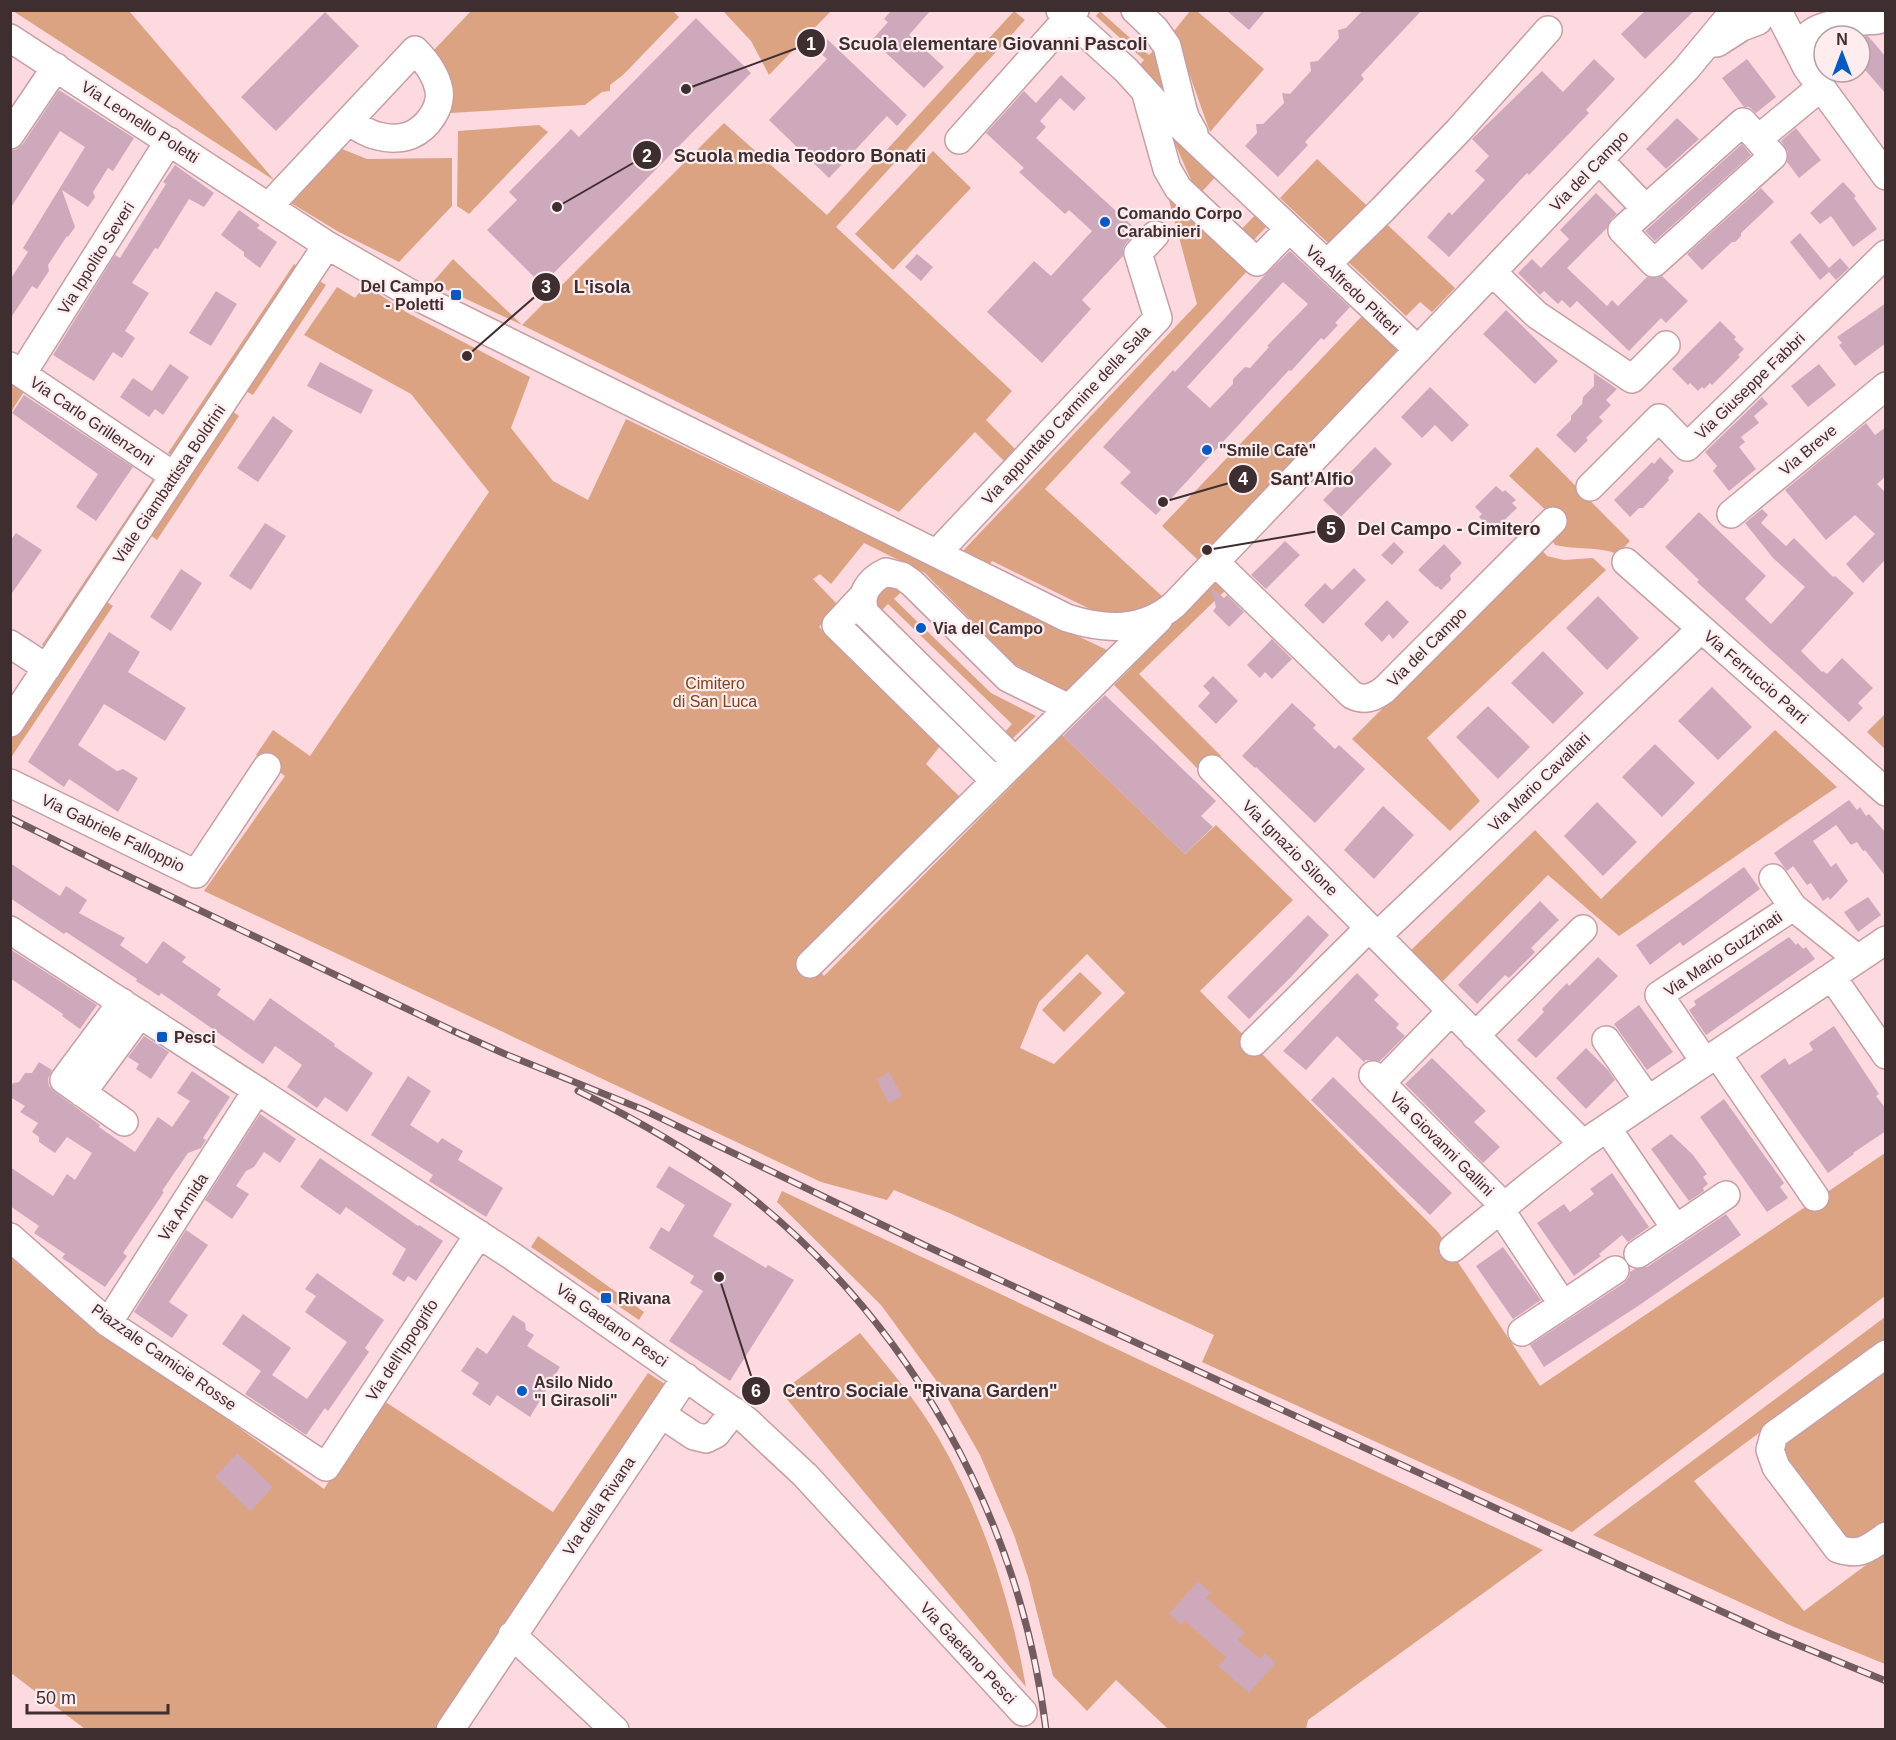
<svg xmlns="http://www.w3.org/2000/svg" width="1896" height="1740" viewBox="0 0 1896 1740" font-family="Arial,sans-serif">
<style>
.green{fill:#dca382;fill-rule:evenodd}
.building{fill:#cea9bc;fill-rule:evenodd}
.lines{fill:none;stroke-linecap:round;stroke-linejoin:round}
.minor-casing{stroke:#c79ea4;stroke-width:30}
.minor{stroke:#fff;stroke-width:27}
.rail-casing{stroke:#725c5f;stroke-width:7}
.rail{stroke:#feecef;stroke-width:4.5;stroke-dasharray:14;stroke-linecap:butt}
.poi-dot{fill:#025bc4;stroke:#feecef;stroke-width:2}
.labels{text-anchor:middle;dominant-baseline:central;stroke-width:4.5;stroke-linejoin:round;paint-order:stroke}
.street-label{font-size:16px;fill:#3e2e30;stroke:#feecef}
.poi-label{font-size:16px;font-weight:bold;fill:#3e2e30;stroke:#feecef;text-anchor:start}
.park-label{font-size:16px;fill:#824215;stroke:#feecef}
.leader{fill:none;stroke:#3e2e30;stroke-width:2}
.callout-dot{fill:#3e2e30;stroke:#feecef;stroke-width:2}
.mark-label{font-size:18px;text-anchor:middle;font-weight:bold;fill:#fff}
.callout-label{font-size:18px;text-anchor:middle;font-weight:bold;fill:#3e2e30;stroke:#feecef;stroke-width:4.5;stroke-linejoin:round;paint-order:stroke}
</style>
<rect width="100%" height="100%" fill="#fddadf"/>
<path class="green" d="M672,10L679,17L623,75L610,85V91L602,92L585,105L450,113L449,87L433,51L471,11Z
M13,11H129L275,181Z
M723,11H831L769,75L751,41Z
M1014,11L1025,20L836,227L1012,391L986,420L1016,450L1005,462L975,432L899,512L522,325L432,283L453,259L522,325L724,123L827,215Z
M1100,11L1149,55L1158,46L1169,98L1137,68L1144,60L1096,16Z
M1190,11H1197L1264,69L1210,132L1174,31Z
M539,125L548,132L469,214L457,206L458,131Z
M1169,130L1218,174L1198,196Z
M342,149L367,159L452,158V206L399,262L339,232L286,200Z
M933,151L971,188L893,270L855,234Z
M1317,159L1455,288L1432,312L1420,302L1406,316L1280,198Z
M1166,189L1250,268L1045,489L1163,597L1148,607L1133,612L1116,614L1094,611L992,561L985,570L959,555L1197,304Z
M1258,212L1270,223L1249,245L1237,234Z
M294,264L305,271L181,461L168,453Z
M313,277L326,285L253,395L240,388Z
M365,285L406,312L530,377L511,428L553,481L588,500L626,419L1109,651L1066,692L1014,664L925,573L864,543L831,584L820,574L813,579L838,605L819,627L940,746L926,764L960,797L806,955L824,976L1062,735L1185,854L1216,825L1293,900L1200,991L1438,1232L1540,1386L1885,1153V1296L1572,1532L1202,1362L1214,1335L949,1213L894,1190L887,1200L821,1182L204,891L285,776L256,755L273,730L310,756L489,492L411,394L304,335L337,287L355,298ZM1087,954L1125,993L1054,1064L1020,1048L1039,1002Z
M1362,316L1398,350L1198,560L1162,526Z
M11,376L27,387L11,412Z
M229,409L239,416L157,540L146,532Z
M1537,447L1630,541L1618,554C1597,546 1576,550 1555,545L1552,540L1564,527L1509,476Z
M155,476L165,483L53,653L42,645Z
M1541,549L1547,556L1564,560L1593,558L1606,570L1427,738L1480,801L1450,831L1352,739Z
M1214,584H1222L1229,587L1139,674L1221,756L1204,775L1114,685L1132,667L1133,658L1208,586Z
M881,586L905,588L894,599L991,693L1036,716L1009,742L1002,735L1012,724L888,604L879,613L874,596Z
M102,599L113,606L12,756L11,755L10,739Z
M1885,714V749L1867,732Z
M1775,730L1837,787L1619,936L1548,875L1442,982L1409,952L1535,830L1601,899Z
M1080,972L1102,993L1064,1032L1042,1010Z
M782,1191L1543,1550L1308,1720L1306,1729H1168L1116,1680L1087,1711L1053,1676L1028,1577L1014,1535L980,1455L941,1387L881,1305L777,1202Z
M538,1236L644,1312L639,1320L531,1247Z
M10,1257L48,1290L324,1489L381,1399L553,1512L648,1373L671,1388L437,1729H85L11,1673Z
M1885,1317V1340L1694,1481L1804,1611L1885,1551V1664L1794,1627L1593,1535Z
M860,1333C888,1367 917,1401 939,1439C983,1515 1011,1601 1026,1687L781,1392Z
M1885,1361V1529L1851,1547L1781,1465L1779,1439Z"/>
<path class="building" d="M892,10H931L909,35L944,67L924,88L872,40L888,22L884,19Z
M1226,10H1266L1249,30Z
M1363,10H1422L1361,75L1364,79L1305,142L1308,145L1278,177L1245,146L1257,133L1256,124H1263L1284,103L1282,93L1290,94L1311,71L1310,62L1318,61L1339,38L1338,30L1346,28Z
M1646,10H1695L1645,59L1621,34Z
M325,12L359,46L276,131L241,97Z
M696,18L751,73L542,285L487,230L517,200L509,192L571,129L579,137Z
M1868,36L1886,57V94L1860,64V37Z
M827,39L907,115L897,126L887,116L829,178L769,120L827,59L817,50Z
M1594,59L1615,79L1586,110L1589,113L1529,175L1527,173L1449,257L1427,237L1449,212L1452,215L1485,180L1475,171L1489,156L1472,139L1542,71L1563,92Z
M1747,59L1776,97L1756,113L1749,107H1744L1722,78Z
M1061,75L1086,98L1074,111L1060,98L1040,121L1046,127L1036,138L1138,231L1126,243L1123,249V256L1082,300L1091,309L1042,363L987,312L1034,261L1051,276L1092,231L1069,210L1065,214L1019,172L1024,168L986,133L1024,91L1036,103Z
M59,90L134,138L113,171L108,168L93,192L95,197L88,207L62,190L75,227L68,237L67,236L48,265L49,271L37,289L32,286L10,319V280L28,252L23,248L85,147L60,131L10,209V153L13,150L17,149L23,144Z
M1677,118L1699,139L1666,169L1646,149Z
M1796,128L1821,160L1799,178L1787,162L1788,152L1781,141Z
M1742,144L1751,155L1655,241L1645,231Z
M175,165L214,193L204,207L189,199L158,249L155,248L132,283L149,293L125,331L135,338L122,358L113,352L94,381L53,355L115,255L120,258L166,184L163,182Z
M1843,182L1856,196L1854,198L1877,229L1853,247L1831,216L1820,224L1810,213Z
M1761,188L1774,202L1741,233V236L1735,242H1732L1702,270L1687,254Z
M1596,193L1617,214L1611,219L1607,228L1567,268L1607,306L1612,300L1618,306L1647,277L1657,278L1662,276L1688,301L1666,323L1661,318L1629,351L1577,301L1570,308L1562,300L1558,304L1544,291L1540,295L1518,273L1532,259L1541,268L1569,239L1560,230Z
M239,210L260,225L257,228L277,242L260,268L244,256V252L221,235Z
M1800,233L1829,268L1840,258L1849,268L1836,280L1829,272L1820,280L1790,242Z
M1290,251L1350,307L1335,323L1338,325L1324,340L1321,338L1291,371L1289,370L1156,515L1120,483L1131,472L1103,447L1173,370L1175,372L1264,276ZM1283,282L1308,304L1267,346L1269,347L1250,368L1245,367L1233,379V384L1210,408L1187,387Z
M917,254L933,267L921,281L905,267Z
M216,291L237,304L211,346L189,333Z
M1886,303V343L1855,366L1839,345L1842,343L1837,337Z
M1506,310L1558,361L1535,384L1483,334Z
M1720,321L1736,337L1734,339L1744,349L1738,355L1740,357L1712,385L1710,383L1704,389L1702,387L1698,391L1690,383L1688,385L1672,369Z
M320,362L373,390L361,414L307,386Z
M170,364L189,377L163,415L155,409L149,417L120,397L133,378L152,391Z
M1819,364L1836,385L1808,407L1791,386Z
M1594,373L1617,389L1606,400L1611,405L1599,417L1603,421L1586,438L1588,440L1575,453L1556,435L1571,420V416L1582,404L1583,397L1594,386Z
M1430,387L1469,425L1452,442L1435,425L1422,438L1401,417Z
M24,395L133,467L96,521L76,507L98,474L12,413Z
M1762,397L1768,404L1754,416L1759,423L1741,437L1745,442L1739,447L1756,469L1729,491L1713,471L1717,466L1705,452Z
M273,416L293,431L258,482L237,468Z
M1866,423L1875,435L1886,427V476L1877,484L1886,493V559L1863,583L1846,564L1875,534L1855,515L1826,540L1785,490Z
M1375,447L1392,464L1341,517L1323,500Z
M1660,457L1674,471L1668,478L1669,480L1643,508H1639L1630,517L1614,500L1652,462L1654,464Z
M1496,486L1503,492L1505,490L1516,500L1512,503L1517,508L1496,528L1493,525L1490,528L1479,517L1482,514L1475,507Z
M1762,509L1768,515L1761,523L1786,546L1794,538L1833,577L1835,576L1854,593L1801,651L1822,672L1823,671L1827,674L1842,658L1873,688L1858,703L1863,708L1849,722L1697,582L1699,580L1665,547L1699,512L1766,576L1745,599L1771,624L1805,587L1773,558L1745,523Z
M265,523L286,536L251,590L229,576Z
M16,533L42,550L10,596V541Z
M1285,541L1300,555L1266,589L1251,575Z
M1394,542L1404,552L1392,565L1381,555Z
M1444,544L1462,563L1450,575L1451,580L1441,590L1437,586L1436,587L1418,570Z
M1354,568L1366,580L1323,624L1304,605L1325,583L1332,590Z
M181,569L202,583L171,631L150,617Z
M1212,588L1224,598L1227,595L1244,612L1229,627L1213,611L1216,607L1211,589Z
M1598,596L1639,638L1607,670L1566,628Z
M1387,600L1409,622L1393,639L1389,634L1382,642L1364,624Z
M109,632L140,652L128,672L186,708L165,741L104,704L78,745L117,771L123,769L138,778L118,812L69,779L64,787L28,762Z
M1272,639L1292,659L1272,679L1265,672L1260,678L1247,665Z
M1543,651L1584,693L1553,724L1511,683Z
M1213,676L1238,701L1216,724L1198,706L1210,693L1203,686Z
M1712,687L1752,727L1718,760L1678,721Z
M1105,695L1216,801L1201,816L1213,827L1185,854L1063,736Z
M1292,703L1316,725L1313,728L1335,749L1339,745L1365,769L1315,823L1256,767L1255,768L1242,756Z
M1488,706L1530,747L1498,779L1456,737Z
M1655,744L1695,783L1662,817L1622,777Z
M1849,800L1857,810L1860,807L1866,816L1869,814L1886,833V877L1865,850L1863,851L1857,842L1851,845L1836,825L1813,841L1831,867L1836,863L1848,881L1830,900L1828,897L1823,901L1811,883L1807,885L1793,866L1787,871L1774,853Z
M1597,802L1637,842L1603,876L1564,836Z
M1383,806L1414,835L1374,879L1344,850Z
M10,863L60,896L66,886L87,900L79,913L125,938L120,945L147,964L163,941L186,957L182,962L221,989L217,995L254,1021L270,998L335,1044L334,1046L373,1073L347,1112L325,1097L317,1108L287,1087L302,1065L275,1046L263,1064L161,993L159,996L136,981L137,979L66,932L64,934L10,898Z
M1744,867L1760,889L1683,946L1680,942L1650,965L1636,945Z
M1868,897L1881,915L1858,932L1844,912Z
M1540,901L1559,920L1531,948L1535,952L1509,978L1505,975L1477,1004L1458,985Z
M1308,915L1329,935L1291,977L1249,1019L1227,997Z
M1789,937L1796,945L1798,943L1803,949L1806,947L1815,959L1706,1035L1689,1010L1696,1005L1694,1001Z
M10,949L97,1005L80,1029L62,1016L63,1014L10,978Z
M1598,957L1618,976L1536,1058L1517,1040L1544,1012L1542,1009L1560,990L1567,983L1569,986Z
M1357,973L1379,995L1374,1000L1399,1024L1396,1028L1405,1036L1380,1061L1366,1060L1364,1062L1337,1036L1306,1070L1283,1051Z
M1639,1005L1673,1052L1647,1070L1614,1024Z
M1834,1026L1879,1094L1876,1096L1886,1109V1131L1853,1153L1854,1154L1828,1173L1760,1076L1785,1058L1789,1065L1813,1050L1809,1043Z
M144,1036L169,1052L151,1079L136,1069L139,1064L128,1057Z
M1586,1048L1608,1070L1615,1080L1586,1109L1556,1078Z
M1432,1058L1486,1111L1474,1122L1500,1147L1483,1163L1405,1084Z
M39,1062L52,1070L48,1079L49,1086L55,1092L100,1125L99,1127L135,1152L158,1117L172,1127L190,1101L177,1093L192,1071L230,1097L203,1138L206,1140L201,1148L188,1153L162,1191L164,1192L123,1253L127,1256L105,1287L62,1258L65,1254L34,1233L39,1226L10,1206V1167L53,1196L67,1174L75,1180L92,1153L67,1137L55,1153L39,1142V1137L32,1132L38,1123L20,1112L25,1106L10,1097V1088L13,1083L19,1082L25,1073H32Z
M889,1072L902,1096L889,1103L877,1080Z
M408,1076L431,1091L410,1125L438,1143L442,1138L463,1151L458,1160L503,1188L486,1217L429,1181L433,1175L371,1135Z
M1333,1077L1452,1193L1430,1215L1311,1100Z
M1724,1099L1784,1183L1780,1187L1788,1198L1767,1212L1700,1117Z
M260,1114L296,1139L280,1163L264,1152L254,1167L246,1171L236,1186L249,1194L232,1219L205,1200Z
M1671,1134L1693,1155L1707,1174L1703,1177L1708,1184L1703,1188L1704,1191L1689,1201L1651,1149Z
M320,1158L418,1226L419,1225L443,1241L416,1281L408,1276L404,1282L392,1274L406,1249L346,1207L340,1215L300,1187Z
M669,1166L732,1204L713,1236L766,1268L768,1265L794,1280L730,1381L669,1341L703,1291L690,1283L694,1276L649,1248L661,1227L669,1232L685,1205L656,1187Z
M1612,1173L1649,1227L1628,1242L1622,1235L1599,1254L1601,1256L1574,1276L1537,1223L1564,1204L1570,1212L1594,1194L1590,1189Z
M1726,1214L1741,1235L1638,1306L1544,1367L1530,1345L1624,1283L1629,1277L1630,1272L1635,1269L1647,1267Z
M186,1230L208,1245L169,1302L188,1315L172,1338L134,1312Z
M1503,1247L1541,1300L1513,1319L1476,1266Z
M317,1273L384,1320L365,1348L369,1352L328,1411L325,1408L306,1435L245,1394L261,1371L222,1344L243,1314L291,1348L272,1375L307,1399L347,1342L305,1312L316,1296L305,1289Z
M513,1315L525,1323L526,1330L534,1335L527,1346L560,1367L530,1417L497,1395L490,1406L472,1394L479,1383L461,1371L477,1347L487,1354Z
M237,1453L273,1487L250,1511L215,1477Z
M1198,1581L1211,1593L1206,1598L1245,1632L1238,1640L1260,1659L1265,1653L1276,1663L1249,1693L1218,1666L1226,1657L1185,1621L1182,1625L1169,1614Z"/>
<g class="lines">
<defs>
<path id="minor" d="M1060,10L1126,70L1155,102L1418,350
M1135,10L1155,29L1167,46L1183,110L1186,119L1194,133
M1781,17L1807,68L1886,176
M10,38L327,245L408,292L1067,618C1105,630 1142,632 1174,605L1686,69L1735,10
M1717,43L1742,27L1758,21
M1807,68C1806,62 1803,55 1803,49C1803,20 1858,22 1878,20
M1146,94L1167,169L1178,188L1257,262L1289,229
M1743,122L1773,156L1654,263L1622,230Z
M10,135L56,67
M1758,139L1821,87
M959,140L1075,10
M1599,160L1646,209
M269,206L415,50C426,61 436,74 439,90C442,108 427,128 411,135C401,139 388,139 378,136C367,134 358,127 349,121
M1327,264L1383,209L1458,131L1548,30
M1492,272L1537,315L1632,379L1666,345
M10,366L174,476
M22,374L169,141
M1590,487L1659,418L1687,447L1886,254
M1731,514L1886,386
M937,553L1158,318L1138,253L1155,235
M1626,562L1886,792
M1216,563L1352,695C1364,701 1373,698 1384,690L1553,521
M864,595L836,625L995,781
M10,644L47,668
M10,723L327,245
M1015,761L866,614C857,596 869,580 886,572L902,576L912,583L1008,678L1069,708
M1212,769L1583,1144
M10,783L196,874L267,767
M1773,878L1793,907L1858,959
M10,930L512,1256L746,1420L805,1475L1023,1712
M1377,936L1701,629
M810,964L1159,619
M1832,977L1886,1055
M122,1002L64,1080L124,1122
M1475,1036L1583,929
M1606,1040L1648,1100
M1254,1042L1369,928
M1717,1054L1815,1197
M1705,1062L1659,995L1793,907
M1373,1075L1504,1206
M1381,1083L1451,1011
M82,1093L140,1014
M1607,1128L1676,1229
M1500,1209L1563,1305
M10,1237L108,1323L326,1467L479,1234
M1453,1248L1534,1182L1583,1144L1886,940
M1638,1254L1726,1195
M108,1323L257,1090
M1522,1332L1615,1270
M1886,1354L1774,1435L1770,1450L1776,1467L1838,1549C1860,1556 1868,1549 1886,1536
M661,1414L694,1436L706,1439L716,1434L734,1411
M512,1635L615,1730
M450,1730L686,1377"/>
</defs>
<use href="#minor" class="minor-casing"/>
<use href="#minor" class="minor"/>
<defs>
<path id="rail" d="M10,818L111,868L464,1036
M456,1032L505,1054L644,1110L924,1245L1554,1535L1771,1634L1886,1681
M578,1091C633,1118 687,1148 737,1186C908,1317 1020,1516 1046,1730"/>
</defs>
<use href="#rail" class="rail-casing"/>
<use href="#rail" class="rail"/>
</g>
<g class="poi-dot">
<circle cx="1105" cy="222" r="6"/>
<rect x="450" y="289" width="12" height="12" rx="3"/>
<circle cx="1207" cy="450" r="6"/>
<circle cx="921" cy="628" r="6"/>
<rect x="156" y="1031" width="12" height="12" rx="3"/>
<rect x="600" y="1292" width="12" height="12" rx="3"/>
<circle cx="522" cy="1391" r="6"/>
</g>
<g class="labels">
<g class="street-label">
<text transform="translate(140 122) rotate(33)">Via Leonello Poletti</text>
<text transform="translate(1589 171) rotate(-46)">Via del Campo</text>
<text transform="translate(96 258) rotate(-58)">Via Ippolito Severi</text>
<text transform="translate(1353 290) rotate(43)">Via Alfredo Pitteri</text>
<text transform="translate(1750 386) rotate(-44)">Via Giuseppe Fabbri</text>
<text transform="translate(1066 415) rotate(-47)">Via appuntato Carmine della Sala</text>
<text transform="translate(92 421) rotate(34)">Via Carlo Grillenzoni</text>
<text transform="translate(1808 450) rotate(-40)">Via Breve</text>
<text transform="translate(169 484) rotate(-56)">Viale Giambattista Boldrini</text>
<text transform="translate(1427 647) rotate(-45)">Via del Campo</text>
<text transform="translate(1756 677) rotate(41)">Via Ferruccio Parri</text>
<text transform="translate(1539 782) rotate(-44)">Via Mario Cavallari</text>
<text transform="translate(113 833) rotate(26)">Via Gabriele Falloppio</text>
<text transform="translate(1290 848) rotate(45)">Via Ignazio Silone</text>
<text transform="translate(1723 954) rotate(-34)">Via Mario Guzzinati</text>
<text transform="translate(1442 1144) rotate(45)">Via Giovanni Gallini</text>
<text transform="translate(183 1207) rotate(-57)">Via Armida</text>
<text transform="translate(612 1325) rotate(35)">Via Gaetano Pesci</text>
<text transform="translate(402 1350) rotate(-57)">Via dell'Ippogrifo</text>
<text transform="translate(164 1357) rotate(35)">Piazzale Camicie Rosse</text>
<text transform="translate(599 1506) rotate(-56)">Via della Rivana</text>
<text transform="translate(968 1653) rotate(47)">Via Gaetano Pesci</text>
</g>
<g class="poi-label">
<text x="1117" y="213">Comando Corpo<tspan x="1117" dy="18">Carabinieri</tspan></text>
<text x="444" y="286" text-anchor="end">Del Campo<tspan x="444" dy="18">- Poletti</tspan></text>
<text x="1219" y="450">"Smile Cafè"</text>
<text x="933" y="628">Via del Campo</text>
<text x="174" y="1037">Pesci</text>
<text x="618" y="1298">Rivana</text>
<text x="534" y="1382">Asilo Nido<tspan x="534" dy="18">"I Girasoli"</tspan></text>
</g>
<g class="park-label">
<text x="715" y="683">Cimitero<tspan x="715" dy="18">di San Luca</tspan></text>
</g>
</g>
<path class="leader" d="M686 89L811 43M557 207L647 155M467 356L546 287M1163 502L1243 479M1207 550L1331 529M719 1277L756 1391"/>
<g class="callout-dot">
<circle cx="686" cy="89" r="6"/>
<circle cx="557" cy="207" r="6"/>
<circle cx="467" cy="356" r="6"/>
<circle cx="1163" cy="502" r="6"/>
<circle cx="1207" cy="550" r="6"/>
<circle cx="719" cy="1277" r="6"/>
<circle cx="811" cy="43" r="15"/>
<circle cx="647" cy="155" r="15"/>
<circle cx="546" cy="287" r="15"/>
<circle cx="1243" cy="479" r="15"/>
<circle cx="1331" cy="529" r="15"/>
<circle cx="756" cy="1391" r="15"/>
</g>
<g class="mark-label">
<text x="811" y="50">1</text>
<text x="647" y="162">2</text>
<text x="546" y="293">3</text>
<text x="1243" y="485">4</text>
<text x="1331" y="535">5</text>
<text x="756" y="1397">6</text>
</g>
<g class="callout-label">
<text x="993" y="50">Scuola elementare Giovanni Pascoli</text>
<text x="800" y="162">Scuola media Teodoro Bonati</text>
<text x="602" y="293">L'isola</text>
<text x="1312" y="485">Sant'Alfio</text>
<text x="1449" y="535">Del Campo - Cimitero</text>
<text x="920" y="1397">Centro Sociale "Rivana Garden"</text>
</g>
<rect width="1896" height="1740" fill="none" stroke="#3e2e30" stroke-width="24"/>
<g transform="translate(1842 54)"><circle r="28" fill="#feecef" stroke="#b1a0a3" stroke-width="1.5"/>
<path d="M0-4.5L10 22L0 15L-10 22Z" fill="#025bc4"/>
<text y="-9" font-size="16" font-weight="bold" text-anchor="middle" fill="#3e2e30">N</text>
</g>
<path d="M27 1704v9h141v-9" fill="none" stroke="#3e2e30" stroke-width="3"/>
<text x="36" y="1704" font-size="18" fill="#3e2e30" stroke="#feecef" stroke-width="4.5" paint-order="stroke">50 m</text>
</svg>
